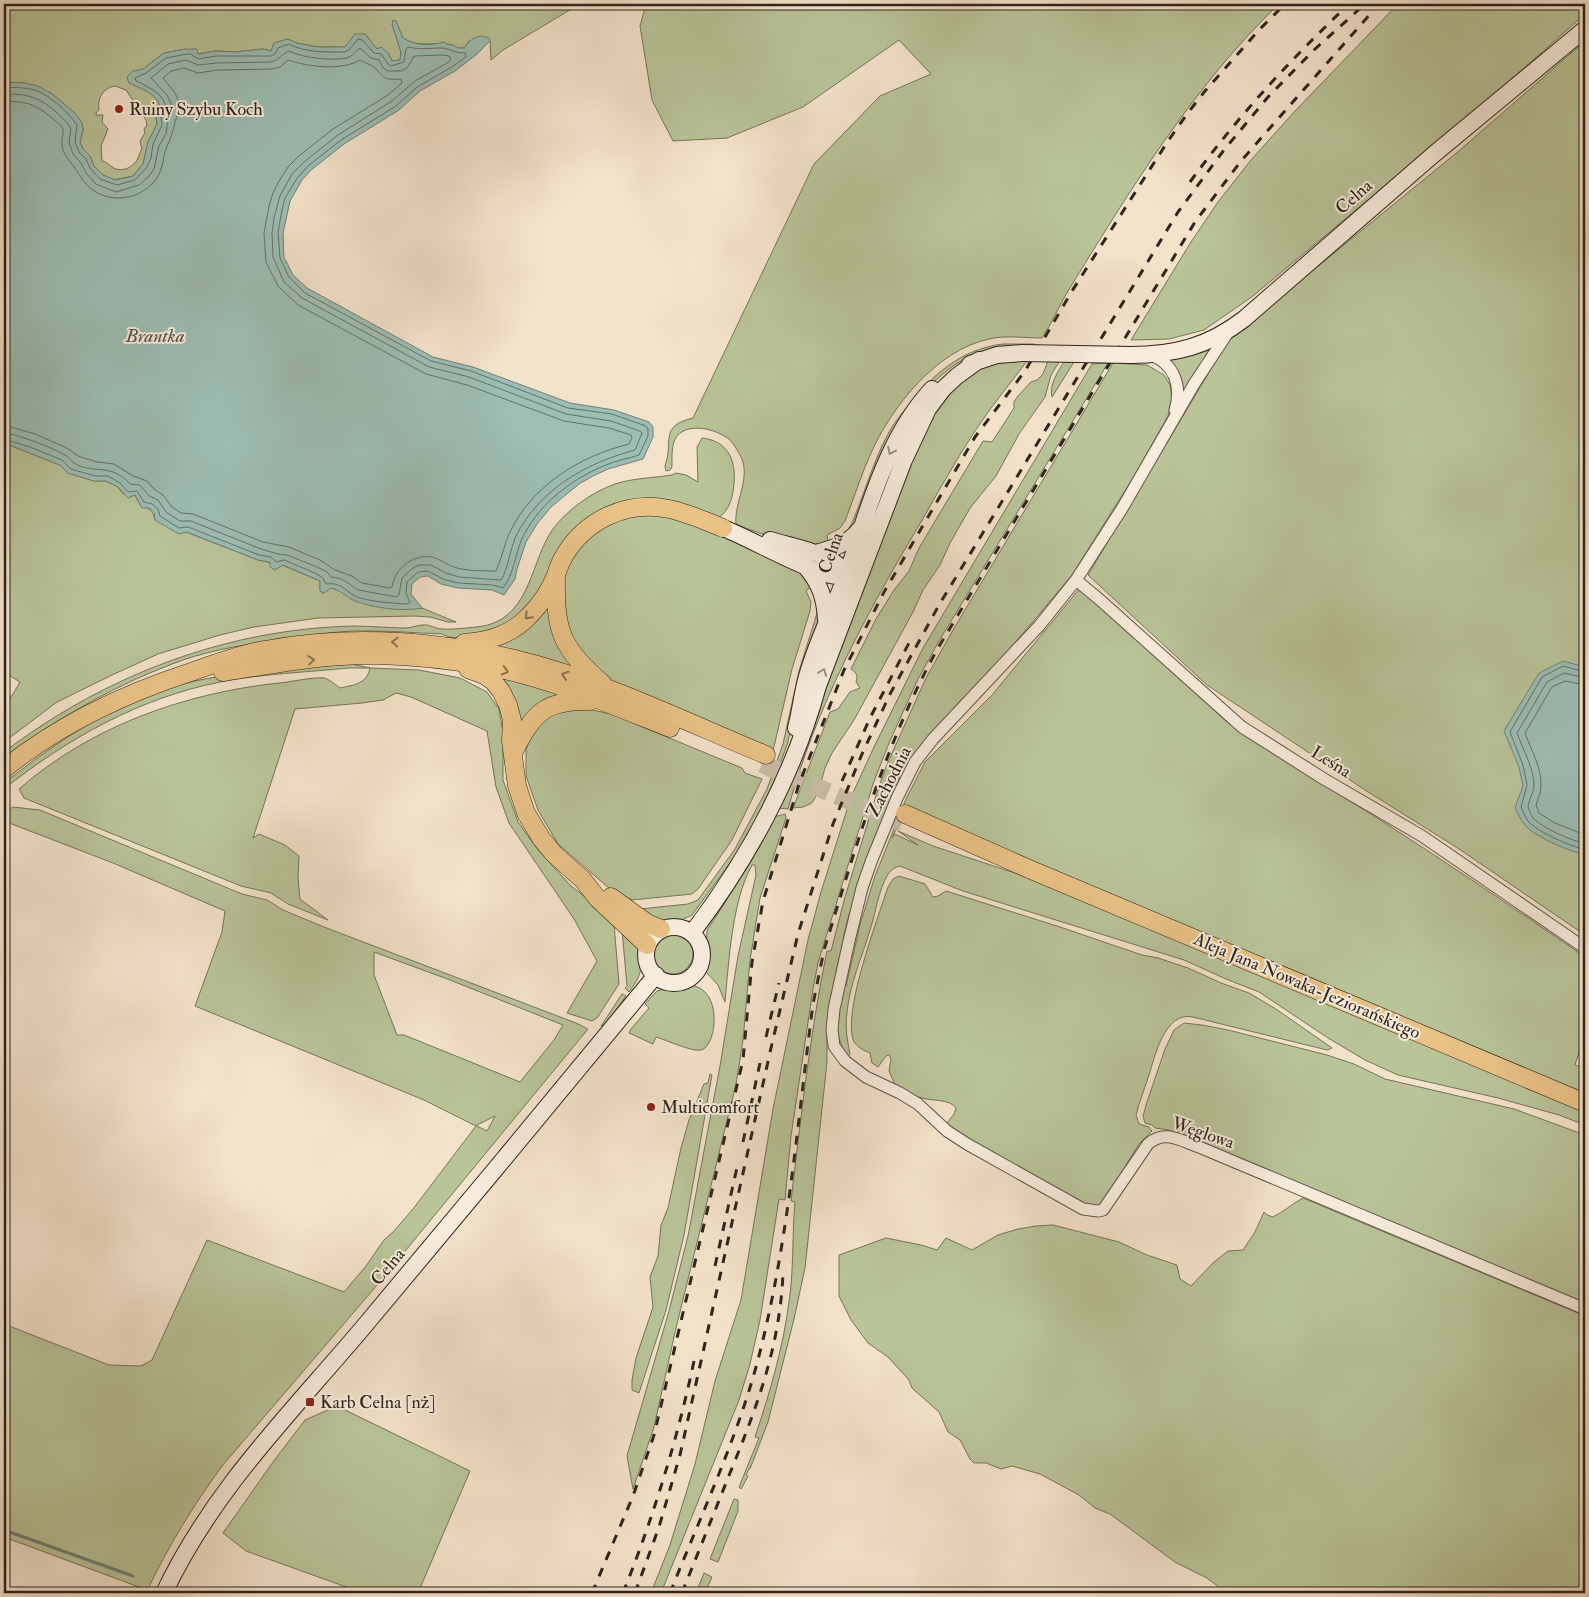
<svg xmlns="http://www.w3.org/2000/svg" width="1589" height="1597" viewBox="0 0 1589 1597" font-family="'IM FELL Double Pica',serif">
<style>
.green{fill:#b9c499;stroke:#74745a;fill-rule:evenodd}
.water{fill:#9cbeb4;stroke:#708077}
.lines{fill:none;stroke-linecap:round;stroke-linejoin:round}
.shore{stroke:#657168;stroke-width:1}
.stream{stroke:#708077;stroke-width:3}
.primary-tunnel{stroke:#ccbda8;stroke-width:18;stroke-dasharray:18 9;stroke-linecap:butt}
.street-casing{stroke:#605448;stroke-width:13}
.secondary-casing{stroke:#2e241c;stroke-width:18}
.primary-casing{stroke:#2e241c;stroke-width:19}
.street{stroke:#f8eddd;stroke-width:11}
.secondary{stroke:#f8eddd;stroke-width:16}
.primary{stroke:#eac286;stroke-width:18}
.rail{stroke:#2e241c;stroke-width:3;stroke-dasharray:9 9;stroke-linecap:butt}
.secondary-bridge-casing{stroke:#2e241c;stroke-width:18;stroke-linecap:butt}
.secondary-bridge{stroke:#f8eddd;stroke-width:16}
.oneway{stroke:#9d9386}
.oneway2{stroke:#8c7351}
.poi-dot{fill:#8f2418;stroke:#f8eddd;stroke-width:2}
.labels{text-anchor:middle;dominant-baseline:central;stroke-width:4;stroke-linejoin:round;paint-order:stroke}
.poi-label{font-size:18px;fill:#2e241c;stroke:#f8eddd;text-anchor:start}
.street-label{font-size:18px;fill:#2e241c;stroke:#f8eddd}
.water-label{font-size:19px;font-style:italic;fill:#4f524a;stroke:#f8eddd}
</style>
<rect width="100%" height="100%" fill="#f4e3cb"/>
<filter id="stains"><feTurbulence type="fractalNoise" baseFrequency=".004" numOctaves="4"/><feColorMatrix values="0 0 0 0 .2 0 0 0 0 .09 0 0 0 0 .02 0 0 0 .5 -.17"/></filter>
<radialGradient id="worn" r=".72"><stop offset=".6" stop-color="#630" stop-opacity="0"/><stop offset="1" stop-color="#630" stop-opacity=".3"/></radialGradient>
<path class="green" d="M4,4H584L578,5L503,50L491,60L490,41H469L464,48H458C442,37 423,51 403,38L396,21L392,24L401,52L400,60L392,61L388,53L377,49L365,34L345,47H318L297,43L288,39L274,43L271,51L263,49L235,52L216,51L197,54L186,49L164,53L143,69L137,71L129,83C143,89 159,94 161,111L155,113L157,124L148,142L143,164L133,176L113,180L103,175L94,166L90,156L83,149L80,142L83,130L82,123L74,113L51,93L25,83L4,82ZM115,86L126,90L146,120L147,125L144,129L145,133L140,141L142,149C139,152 140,155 137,160C132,168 121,173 112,167C108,164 107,162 102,161L101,146L108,129L102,122L103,115H96V113L99,110C97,98 103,88 115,86Z
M646,4H1279C1194,85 1129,192 1068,291C1059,306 1052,323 1042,338C1026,338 1004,335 989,339C937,350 892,406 871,453C861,475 854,498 845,521L840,528L827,535L829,546C797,544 765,537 736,524C734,503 750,480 742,459C739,453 734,444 730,440C717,429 689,422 677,436C671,443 672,458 672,467L670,470L666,471L665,466C674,443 658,426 693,418L814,164L880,96L931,74L899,40L803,107L727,138L673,141L652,100L640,26Z
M1398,4H1585V14L1497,92L1253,296L1204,330L1169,339L1131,340L1191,242L1218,202L1251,160L1295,111Z
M1585,41V935L1456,847L1365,790L1207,685L1088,575L1229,339L1460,150Z
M1003,344H1035V345C1016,348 996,349 978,354C957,359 939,377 924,392L856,524L839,537L848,530L852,523C864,495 872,465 886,438C891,427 899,417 907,407C932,375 961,349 1003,344Z
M1210,348L1186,390L1182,389L1167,360Z
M1027,361C1009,385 990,408 973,434C955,462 938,492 921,522C867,612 816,707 788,809L777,808L932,409L963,376L995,363Z
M1048,361L1059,362L1051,375L1045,397L1019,434L996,476L970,508L950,543L940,565L923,590L913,612L854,720L832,753L825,768L818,793L812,803L803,807L793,808L830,712L838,709L850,692L860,688L856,682C858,675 857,673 851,669L876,619L894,590L909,571L919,548L983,441L992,442L1014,408V402L1018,396L1031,382L1037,380L1043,374Z
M1064,362H1074L1052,397C1049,385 1058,371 1064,362Z
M1108,363L939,641L918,679L889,743L873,784L818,963L813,989L791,1136L785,1200L779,1199L760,1320L750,1364L739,1400L661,1593H651L670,1545L695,1464L715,1381L741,1300L773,1109L808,940L821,892L851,797L874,747L923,648L1092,364Z
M1113,363L1147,365L1164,375L1170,385L1172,397L1168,416L1133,478L1072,575L1020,637L921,745L902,771L861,875L847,922L836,973L830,1009L827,1035V1062L805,1268L794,1319L768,1422L750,1469H749L746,1475L748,1476L741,1489L739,1487L759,1438L755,1437C770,1392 783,1348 789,1302C794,1269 792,1235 795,1202L791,1201C801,1117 810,1033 827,951H831L845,897L879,786L888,762L926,678L953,630Z
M702,438C728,441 736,460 734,483C733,497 730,510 718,518L623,503L546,582L518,622L465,639L449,637L442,634C418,633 394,631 370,631C341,630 312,635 283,639C250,644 215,649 183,660C119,683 59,717 4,757V752C106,675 226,629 354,626C371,626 388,628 404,628C412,628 420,624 427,625C432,626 437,629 442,629C448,630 482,627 488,625C531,613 531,560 553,529C567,510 592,492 615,484C633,478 653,478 672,475L676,473L686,475L698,482L697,447Z
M4,443L60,465L68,473L94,481H106L118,487L123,494L135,495L140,505C149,508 153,510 155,520L163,523L258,560L282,565L320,581V591L323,593L331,588L344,592L353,600L372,605L404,609L422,608L456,622H448L430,617L414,616L318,618L254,627L220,635L158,654L112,675L57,702L4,742V705L13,694L20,682L4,672Z
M656,514L704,527L794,568L814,584L806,591L811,602L810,611L792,669L773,751L610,682L565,635L561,586L568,566L581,546L597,529L618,518Z
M1080,588L1227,722C1274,755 1323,784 1371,814C1443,860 1514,908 1585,957V1034L1575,1065L1585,1069V1093L973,836L901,819L892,838L895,834L918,845L898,831L933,846L1033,879L1585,1110V1125L1559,1115L1498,1098L1398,1075L1365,1060L1328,1038L1259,992L1226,979L1184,960L963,891L900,866C895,867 891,870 888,874C878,891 876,912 870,930C862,957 850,983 847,1012C845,1027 847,1039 850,1054L848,1057C831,1032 839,1014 844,986H846L860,925L875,876L906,799L925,762L992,695Z
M547,600L580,671L490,647Z
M818,610H822L797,698L788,742L768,798L743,845L692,915C667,928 661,922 640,909L688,904L698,900L735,849L767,789L783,744L799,671Z
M351,664L370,668L419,670L460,678L487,692L499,709L503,732V780L518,822L538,850L571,886L604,912L614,924L619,984L597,1018L592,1021L567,1013L597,961L574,919L509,823L496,787L487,731L411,697L396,693L383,700L362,703L295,709L253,838L259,834L285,845L299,856L298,878L300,899L328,920L288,904L271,893L241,886L24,798L19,789C91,726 185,693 279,683C292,682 311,677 324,678C329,679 336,685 340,688C354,685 367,684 370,668H349C308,672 261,674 220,682C140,698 68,738 4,789V783C46,750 92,718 142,697C208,671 281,669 351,664Z
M496,673L567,696L517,735Z
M578,707L611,714L742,768L745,773L762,779L732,840L698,889L692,894L632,900L610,889L558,844L538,810L526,776V750L533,731L549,717L561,710Z
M13,807L40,810L242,894L267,900L283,910L324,927L576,1023L588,1029L378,1284L222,1466C193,1506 167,1548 146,1593L138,1590L139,1587L4,1537V1324L109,1365L141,1366L152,1360L207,1240L344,1292L366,1266L384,1240L394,1231L413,1209L476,1126L424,1100L195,1006L222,932L225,911L113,863L4,821V812ZM374,952L450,980L563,1025L554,1040L520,1082L404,1035H397L374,975ZM495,1116L487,1131L477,1126V1125Z
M785,814L786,818L760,898L750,960L743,1040L736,1084L676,1328L654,1427L633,1489L627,1456L669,1311L688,1236L720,1066L738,956L756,875L755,865H752C732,901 729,960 725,1002L718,985L706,972L704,966L706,958L707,930L723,906L774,817Z
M899,876L925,884L933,897L938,896L946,891L1060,927L1142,955L1158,958L1188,968L1221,983L1249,993L1276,1009L1332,1048L1327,1050L1193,1017C1164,1011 1155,1057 1148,1078C1144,1090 1139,1103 1136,1115L1139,1124L1149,1127L1152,1131L1139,1144L1104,1201L1099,1206L1086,1205L948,1127L947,1123L954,1114L956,1108C950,1099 932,1101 922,1098C913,1096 905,1091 896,1087L889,1071L891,1059L889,1055L886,1056L878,1067L872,1063L870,1053C865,1051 857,1047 854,1042C841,1015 878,918 888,887L893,879Z
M622,930L639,946C640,971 645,970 629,992L625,988L627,986Z
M653 954a20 20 0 1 1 40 0a20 20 0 1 1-40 0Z
M689,985C724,987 717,1047 701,1050C691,1052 667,1040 656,1037L653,1044L629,1033L631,1029L649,1008L645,1004L657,991L668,988Z
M622,994L626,996L605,1025L601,1026Z
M1184,1023L1202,1025L1228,1030L1327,1055L1354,1064L1385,1079L1514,1109L1585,1135V1306L1169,1130L1155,1128L1152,1125L1145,1123L1143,1116L1147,1102L1165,1049L1174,1030Z
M710,1074L712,1075L684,1235L666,1310L639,1393L632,1390V1380L636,1358L653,1307L650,1277L658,1256L661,1225L668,1208L681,1148L689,1120L704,1084L708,1083Z
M1303,1198L1585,1316V1593H1227L1207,1578L1175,1562L1110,1514L1095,1508L1079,1495L1040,1474L1012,1466L1001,1469L986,1463H974L970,1459L960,1440L948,1432L939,1412L912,1388L909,1380L888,1357L868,1343L851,1320L839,1296V1255L886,1238L921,1245L937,1250L946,1238L972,1250L998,1235L1018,1229L1036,1226L1053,1225L1119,1242L1147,1255L1177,1265L1180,1279L1191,1286L1214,1262L1228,1251L1243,1250L1255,1232L1264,1212L1267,1215L1273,1217C1283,1212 1292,1204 1303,1198Z
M337,1406L470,1471L418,1593H363L246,1551L223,1533L273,1462L305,1420Z
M734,1499L738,1500V1511L718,1562L710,1559Z
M704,1573L712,1577L705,1593H696Z"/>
<path class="water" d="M393,20L396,21L403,38C416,46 430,46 444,42L448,45H453L458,48H464C470,39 479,33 489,38L490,41L476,55L455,71L420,91L399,110L344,144L311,170L302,180L290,201L283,233L284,257L293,275L307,288L433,357L473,367L570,403L614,410L649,422L653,427V437L643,459L608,469L593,476L579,484L551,507L537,524L526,542L517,569L515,579L504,595L492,590L458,588L441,584L428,576L420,577L412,584L411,594L422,608C402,612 375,608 355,601C346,597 341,590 331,588L324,593L320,591V581L283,565L275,570L270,567V562L258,560L187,532L179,534L155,520L154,512L149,508H142L135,495L128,498L118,487L106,481H94L68,473L60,465L4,443V82L25,83L38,86L51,93L75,113L82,123L83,130L80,142L83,149L90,156L94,166L103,175L116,180L133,176L143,164L148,142L157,124L155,109L160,112L161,111C159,94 142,89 129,83L127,77L133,71L143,69L164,53L186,49H197L198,54L216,51L235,52L263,49L271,51L274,43L288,39L297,43L318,47H345L355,34H365L377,49L381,47L388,53L392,61L400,60L401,52L392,24Z
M1563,661L1585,667V854C1572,853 1533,836 1525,825C1521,821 1518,813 1515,808L1523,786L1519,767L1504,731L1539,673Z"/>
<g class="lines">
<path class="shore" d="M4,87C14,88 25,87 35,90C51,96 68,112 77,125L75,142L79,152L86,159L90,168L100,179L117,185L135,180L147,167L151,158L153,144L162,125L161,116C176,100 148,86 136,81L135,78L146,73L166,58L187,54H191L198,59L216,56H271L275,54L278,48L289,44C306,53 326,52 345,52L349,50L358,39L362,40L374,53L381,54L388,64L391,66L404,62L406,49L408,47C420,50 430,48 441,48C449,48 454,53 465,53L466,57L452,67L417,87L396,106L341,140L308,166L298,177L285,198L282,210L278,232L280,258L289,277L305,293L431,361L471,371L568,408L612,414L646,426L648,429V436L639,455C628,459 616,460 606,465C571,479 536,506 521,541C515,556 513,576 503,588L493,585L458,583L443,579L428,571L418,572L407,582L406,594L410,602L407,604C393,603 368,602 355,596C344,590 341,582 326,584L323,578L315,573L284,560L276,562L271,557L259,555L188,527L179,528L160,516L158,509L152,504L144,502L137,491L128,492L120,483L108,476H95L71,469L62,460L30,447L4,439
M4,94C27,94 37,96 55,111C61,117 67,121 71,129L69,142L73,154L81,163L86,173L96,184L116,192L139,185L148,177L154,169L159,146L166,134L168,119L172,111L171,103L167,95L151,78L168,64L186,60L198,65L217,63L271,62C279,60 282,54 289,51C302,58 333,61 347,58C353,56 356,51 360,48L371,58L379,60L383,68L388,71H401L407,68L414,56L442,55L449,56L451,59L449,62L415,81L392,101L338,135L304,162L292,174L280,196L274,218L272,233L273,257L284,282L302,298L429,367L469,377L566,414L611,421L640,431L642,433L635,450C586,463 540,489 516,536C510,549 508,570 501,580L459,577L446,573L431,565H419L413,568L402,578L399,595L397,597L358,590L342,579L331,577L327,572L317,567L287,555L278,554L261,549L191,521H180L166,512L158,500L149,496L140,485L130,484C111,462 93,475 74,463C71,461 69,457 65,455C53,448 18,434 4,433
M4,101C27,102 34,103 52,118C55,121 62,125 63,129C64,133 61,139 62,144C62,154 69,159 74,167C80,175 84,184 93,190C115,206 149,197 160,172C164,164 163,154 167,146C171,138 173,131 175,122C177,115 180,111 179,103C177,93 169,86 163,78L171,71L184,68L198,73L218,70L272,69L280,67L288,60C309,67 341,71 360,60C364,62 371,65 375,68C386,79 384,80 401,79L402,83L388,95L333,129L300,155L288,167L279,181L273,193L269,206L264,233L266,262L278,286L298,305L426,374L467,385L564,421L609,428L631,435L632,438L629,444C580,456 531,486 509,534C504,546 501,560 496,571C484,571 469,571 457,568C448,566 441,559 432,557C413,554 395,568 392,587L390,588L362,583L352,576L335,570L320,560L289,547L263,542L193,514L181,513L172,507L163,495L154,489L147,481L133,476L114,464L97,462L78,456L67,448L35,434L4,425
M1585,672L1563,666L1542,677L1510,732L1523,765L1527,785L1521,807C1523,811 1525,817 1528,821C1536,831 1573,848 1585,849
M1585,678L1564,673L1547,682L1517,733C1522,748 1535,770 1534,787C1533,793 1529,800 1528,806C1529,810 1531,815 1533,818C1541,827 1573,842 1585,843
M1585,685L1565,681L1552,687L1525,733C1531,750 1542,768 1541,786C1541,793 1538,799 1536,805L1539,813L1555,823L1585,835"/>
<path class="stream" d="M4,1530L133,1576"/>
<path class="primary-tunnel" d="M762,764L902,823"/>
<defs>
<path id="street" d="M1229,331L1194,384L1123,507L1076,580L1039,626L933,739L915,762L897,798L871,862L862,888L849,941L834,1009L832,1030L834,1046L845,1061L866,1077L900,1093L918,1104L947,1131L967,1144L1083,1209L1098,1211L1103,1210L1148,1144C1165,1129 1181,1141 1199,1147L1585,1309
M1151,355C1175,364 1182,387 1175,410
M1076,580L1099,599L1242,727L1324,779L1422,836L1585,948"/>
<path id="secondary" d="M1130,355C1175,355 1209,346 1244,319L1433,155L1585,29
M970,364L997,355L1023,353
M723,528C748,537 820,579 841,576C846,575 850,571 854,569
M770,540C796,548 838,553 850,580
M816,553C834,548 848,544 860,529
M806,567C820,584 825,598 826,620
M796,728C801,710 802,691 808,673C818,639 834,607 847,574C853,558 857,542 862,527C878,478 897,427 932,389
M646 955a28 28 0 1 1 56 0a28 28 0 1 1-56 0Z
M692,933C748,859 793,777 818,686L904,460L928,409L943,389L957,376L979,360
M164,1593C213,1490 288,1416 361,1330C460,1212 558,1094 656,975"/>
<path id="primary" d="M556,579C555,632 562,649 603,684
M464,643C489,641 511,635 529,616C540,605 550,590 556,575C558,569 560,563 563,558C584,520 627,500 669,509C688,513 705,521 723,528
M468,669L484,675L493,681L501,691L508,705L512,720L511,741L517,786L526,813L541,838L554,854L583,880L597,898L647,945
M223,672C274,664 326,654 377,655C415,656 453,660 491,667C552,679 612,705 670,728
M514,751C534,713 544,700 590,701
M4,769C60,724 123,694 191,672C214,664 240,654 265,650C347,635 433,640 515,659C601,680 684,721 766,755
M905,814L1029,869L1585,1103
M611,897L647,923L661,929"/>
</defs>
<use href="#street" class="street-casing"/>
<use href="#secondary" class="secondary-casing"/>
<use href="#primary" class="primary-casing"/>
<use href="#street" class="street"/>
<use href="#secondary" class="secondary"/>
<use href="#primary" class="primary"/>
<path class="rail" d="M1190,182C1237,117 1291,59 1349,4
M842,781L870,718L910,641
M766,1037L779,983
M743,1142L760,1063
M715,1266L738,1163
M592,1593L633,1496L654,1435L743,1060L752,962L763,901L799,784L844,670L884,592L975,437L1025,371L1072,291L1168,141L1187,114L1205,91L1259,30L1285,4
M623,1593C653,1518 677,1441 694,1361
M635,1593L659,1527L680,1455L771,1048L798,934L833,824L862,754L890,694L939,605L1178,212L1224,150L1268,97L1315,49L1365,4
M670,1593C699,1520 735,1443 756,1367C788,1249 797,1125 813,1004L824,950C856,847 885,743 938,648L1195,222L1241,161L1379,4
M682,1593C698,1553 714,1513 730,1473C757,1407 780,1346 783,1273"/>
<defs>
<path id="secondary-bridge" d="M1023,353L1130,355"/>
</defs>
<use href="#secondary-bridge" class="secondary-bridge-casing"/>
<use href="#secondary-bridge" class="secondary-bridge"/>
</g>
<defs><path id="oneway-chevron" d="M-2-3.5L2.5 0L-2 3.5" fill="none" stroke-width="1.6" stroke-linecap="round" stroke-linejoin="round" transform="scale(1.25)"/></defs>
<g class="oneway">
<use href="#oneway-chevron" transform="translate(891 451) rotate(115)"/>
<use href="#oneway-chevron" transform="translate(823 672) rotate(-69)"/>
</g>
<g class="oneway2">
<use href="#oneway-chevron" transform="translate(528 616) rotate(135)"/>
<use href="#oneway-chevron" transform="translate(395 642) rotate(-177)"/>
<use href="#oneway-chevron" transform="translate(311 660) rotate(-7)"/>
<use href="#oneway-chevron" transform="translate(505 671) rotate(15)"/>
<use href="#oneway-chevron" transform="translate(565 675) rotate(-161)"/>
</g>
<g class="poi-dot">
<circle cx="119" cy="109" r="5"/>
<circle cx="651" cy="1107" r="5"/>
<rect x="305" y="1397" width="10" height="10" rx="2.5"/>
</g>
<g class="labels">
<g class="poi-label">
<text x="129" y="109">Ruiny Szybu Koch</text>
<text x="661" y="1107">Multicomfort</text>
<text x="320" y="1402">Karb Celna [nż]</text>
</g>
<g class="street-label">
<text transform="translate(1354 197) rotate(-41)">Celna</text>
<text transform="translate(831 553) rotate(-71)">Celna</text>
<text transform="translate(1331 762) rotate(32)">Leśna</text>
<text transform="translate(889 782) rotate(-63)">Zachodnia</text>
<text transform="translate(1307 986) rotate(23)">Aleja Jana Nowaka-Jeziorańskiego</text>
<text transform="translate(1203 1133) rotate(19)">Węglowa</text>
<text transform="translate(388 1267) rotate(-50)">Celna</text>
</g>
<g class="water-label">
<text x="155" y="336">Brantka</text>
</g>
</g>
<rect width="1589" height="1597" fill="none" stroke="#f4e3cb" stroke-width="20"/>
<rect x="5" y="5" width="1579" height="1587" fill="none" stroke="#2e241c" stroke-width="2.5"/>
<rect x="10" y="10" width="1569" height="1577" fill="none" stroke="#2e241c"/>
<rect width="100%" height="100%" filter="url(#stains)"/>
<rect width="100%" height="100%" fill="url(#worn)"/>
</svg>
